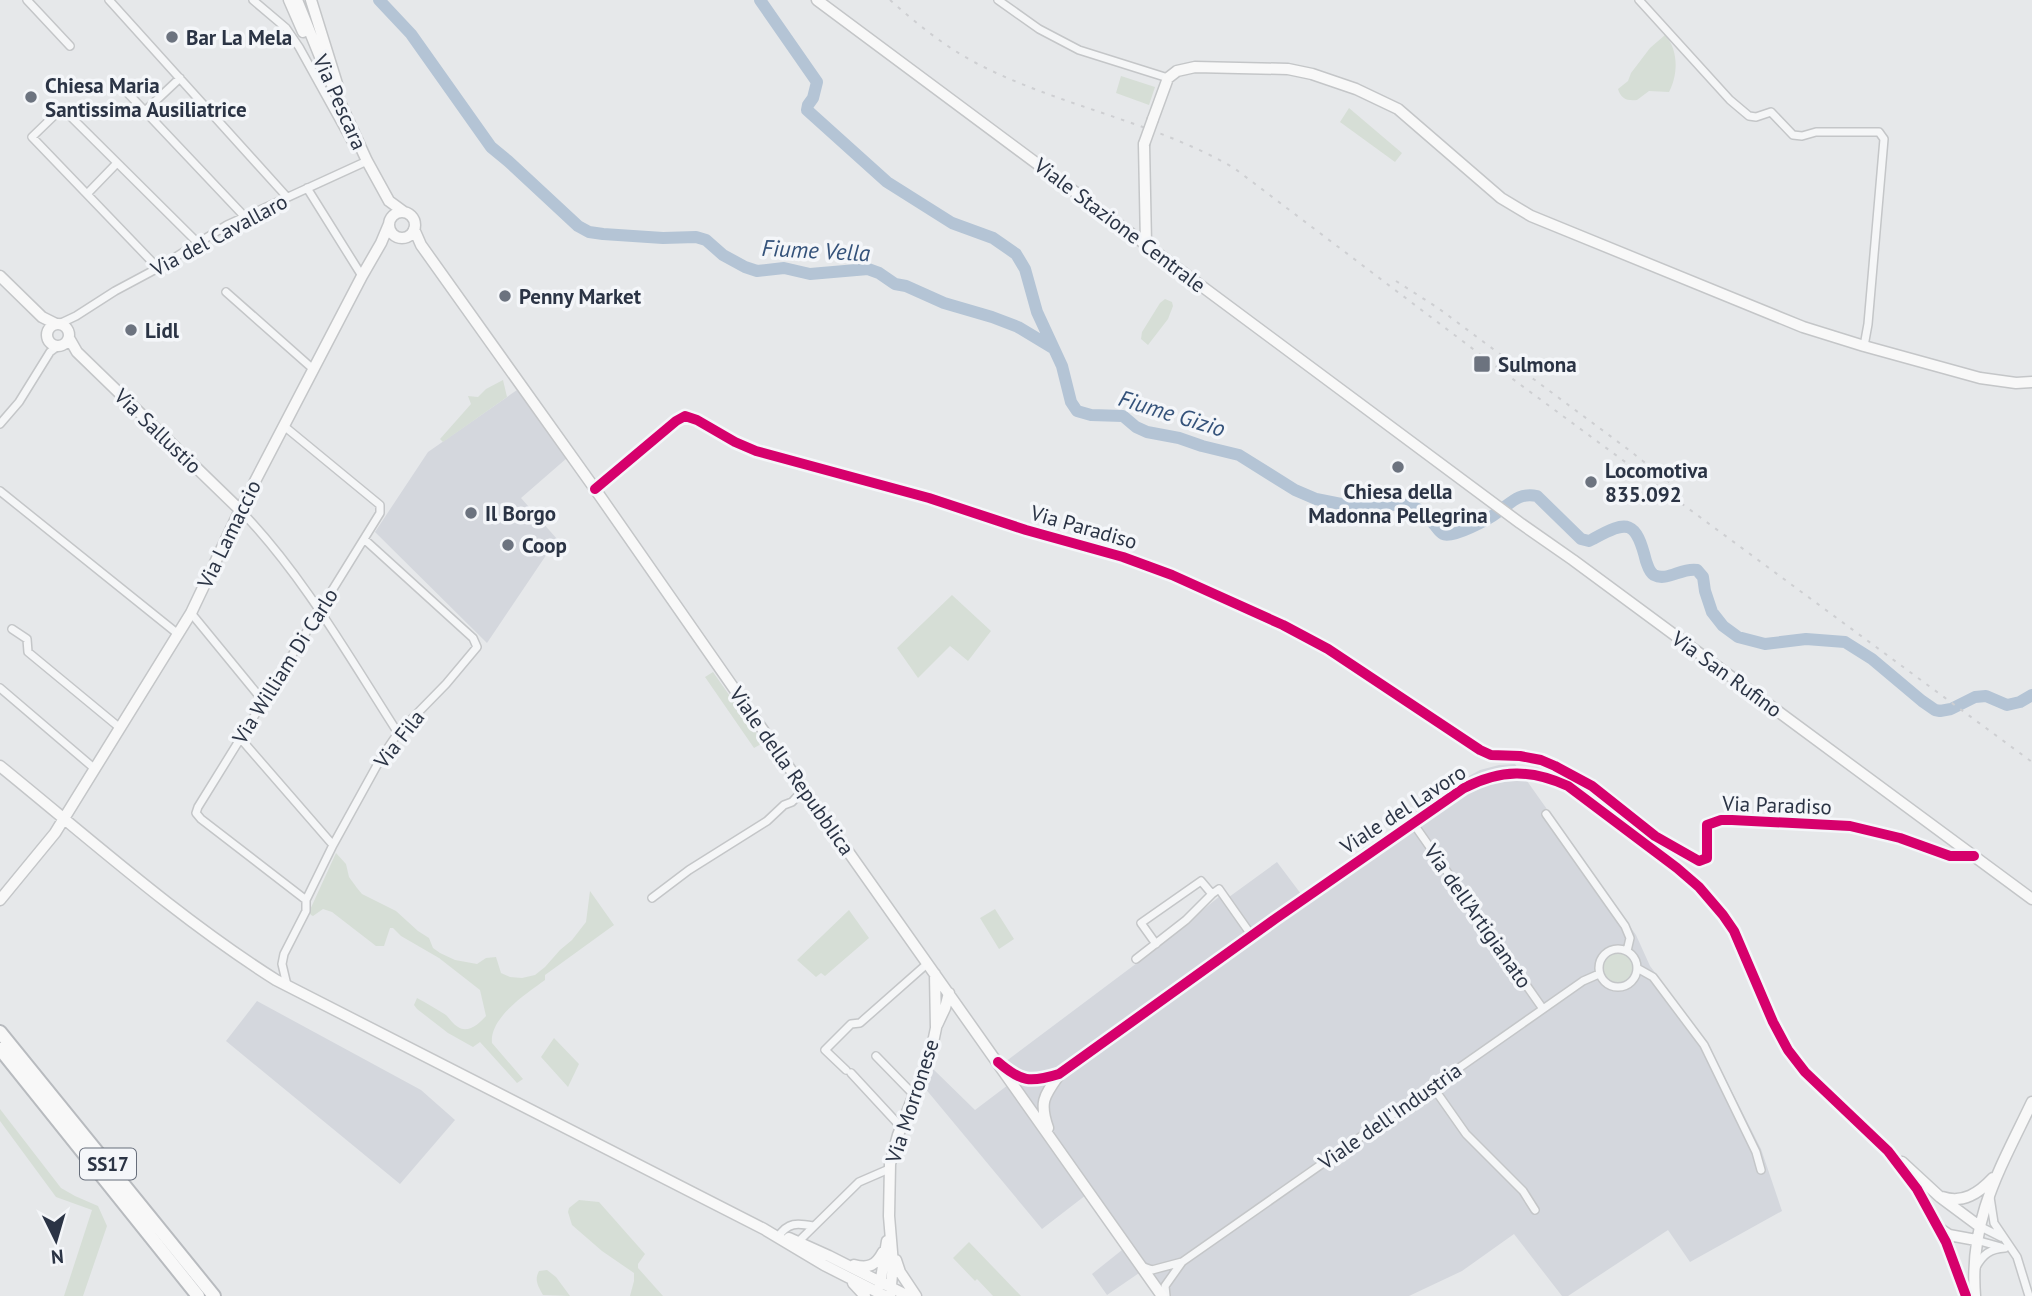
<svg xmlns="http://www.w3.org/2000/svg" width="2032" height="1296" viewBox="0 0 2032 1296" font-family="'PT Sans',sans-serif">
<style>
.built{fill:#d4d7dd}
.green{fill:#d6ded6}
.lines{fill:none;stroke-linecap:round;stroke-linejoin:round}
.river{stroke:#b4c4d5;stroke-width:12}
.street-casing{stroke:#c4c6c8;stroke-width:10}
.secondary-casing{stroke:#c4c6c8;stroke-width:13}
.highway-casing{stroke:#b8bbbf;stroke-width:16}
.street{stroke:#f5f6f7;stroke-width:7}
.secondary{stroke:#f8f8f8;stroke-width:10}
.highway{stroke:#f8f8f8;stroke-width:12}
.rail{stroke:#cecfd2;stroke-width:2;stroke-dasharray:3.5 7;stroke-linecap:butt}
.secondary-bridge-casing{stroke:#c4c6c8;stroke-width:13;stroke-linecap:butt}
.secondary-bridge{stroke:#f8f8f8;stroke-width:10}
.cycleway-casing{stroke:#f4f6f9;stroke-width:15}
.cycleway{stroke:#d6006c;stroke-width:10}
.poi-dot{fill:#6c737f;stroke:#f4f6f9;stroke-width:2.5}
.labels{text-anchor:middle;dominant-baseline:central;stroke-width:7;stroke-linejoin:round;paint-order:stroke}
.shield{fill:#f4f6f9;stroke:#676e7b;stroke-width:2}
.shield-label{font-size:19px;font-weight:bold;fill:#2b3445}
.poi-label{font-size:21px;font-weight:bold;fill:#2b3445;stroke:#f4f6f9;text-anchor:start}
.street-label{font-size:21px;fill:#2b3445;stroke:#f4f6f9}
.water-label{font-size:23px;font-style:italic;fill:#34527a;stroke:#f4f6f9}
</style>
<rect width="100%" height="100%" fill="#e6e8ea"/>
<path class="built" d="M517,390L567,458L521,498L557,539L487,643L375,532L428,452Z
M1515,764L1636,935L1650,966L1706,1040L1761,1149L1782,1211L1690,1262L1668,1230L1568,1296H1562L1514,1234L1462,1271L1409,1296H1159L1142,1271L1107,1295L1092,1274L1122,1250L1086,1195L1042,1229L924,1087L931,1067L975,1110L1008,1085L997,1068L1137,963L1225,892L1229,897L1277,862L1301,894L1458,782L1480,770L1499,765Z
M257,1001L421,1090L455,1120L400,1184L226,1041Z"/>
<path class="green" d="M1665,35C1679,50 1678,75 1669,92L1649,91L1637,100C1627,101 1621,99 1618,89L1628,81L1631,73L1650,48Z
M1121,76L1155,87L1149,105L1116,93Z
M1349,108L1402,153L1395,162L1340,122Z
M1165,299L1172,302L1173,306L1168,319L1148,345L1141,339L1142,332L1160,303Z
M503,380L507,397L443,442L440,439L471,404L468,396L478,397L486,389Z
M952,595L991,631L968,661L950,646L918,678L897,648Z
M713,672L763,743L754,748L705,677Z
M336,853L346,864L349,877L357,888L362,894L396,911L418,931L429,938L433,948L440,953L455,960L477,964L486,958L496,957L501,973L510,977L522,978L535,975L545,967L560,950L572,940L586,922L590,891L614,925L545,975V980C527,993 489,1018 492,1043L523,1079L517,1083L480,1042L473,1047L448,1033L417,1009L414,1005L417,998C427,1003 436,1009 446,1015C450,1019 453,1024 458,1027C468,1034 480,1023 486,1016L480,990L439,958L401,936L393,928H390L384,946H376L332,912L323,909L313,916L311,915L309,912Z
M995,909L1014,939L999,949L980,918Z
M849,910L869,938L825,976L821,973L816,977L797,960Z
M1602 968a16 16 0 1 1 32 0a16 16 0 1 1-32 0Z
M554,1038L579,1064L568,1087L541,1057Z
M0,1109L61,1188L75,1196L98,1206L107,1226L83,1296H64L92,1210L56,1197L0,1121Z
M579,1200L599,1202L645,1254L638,1264V1268L663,1296H630L634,1281V1273L602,1251L572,1225L568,1212L569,1208Z
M969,1242L1021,1296H993L977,1279L975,1281L953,1258Z
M547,1270L556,1277L570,1296L543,1295C538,1286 534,1280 539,1271Z"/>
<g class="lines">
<path class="river" d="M379,0L411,34L491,147L508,161L578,226L589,232L603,234L663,238L696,237L706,240L723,255L745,267L757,271L784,268L810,274L868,269L879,273L895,284L906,286L944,303L992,317L1018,327L1053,348
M760,0L817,82L813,98L808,105L807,110L887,182L952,223L993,238L1016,254L1025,269L1037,312L1062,366L1071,402L1077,411L1091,415L1123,416L1136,427L1147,432L1179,438L1202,446L1239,455L1295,490L1316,499L1341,504L1411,505C1419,509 1426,515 1432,522C1436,526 1439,532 1443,534C1452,539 1489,519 1498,512C1511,503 1519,492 1537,496L1581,539L1589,541L1593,539C1628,519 1636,521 1646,561C1648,566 1649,572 1654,575C1667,582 1682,567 1697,570L1703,577L1705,591L1712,612L1723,626L1738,637L1765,644L1806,639L1845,642L1872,659L1922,701L1935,710L1940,711L1951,709L1975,697L1986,696L2007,705L2020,702L2032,695"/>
<defs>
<path id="street" d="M27,0L70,46
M109,0L287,197
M253,0L286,28L299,47L351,141L358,143
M998,0L1039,29L1079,50L1168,78
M1639,0L1730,100L1749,116L1756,117L1771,112L1793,135L1802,136L1816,132H1879L1884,139L1868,324L1864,346
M122,87L245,217
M145,111L180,78
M307,188L362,276
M87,194L117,163
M158,268L32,137L62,108L198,243
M226,292L313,369
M59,324L76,316L115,291L158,268L227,225L367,161
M0,424L19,402L50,352L58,346
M284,426L380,505V513L198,807L196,813L201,819L306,900
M595,489L676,421L685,416L697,420L735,442L756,451L929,498L1026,530L1123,557L1172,575L1283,625L1328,649L1480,750L1491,755L1520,756L1541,760L1555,766L1592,786L1655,836L1699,861L1707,858V825L1721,820H1732L1850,826L1900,838L1950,856H1973
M0,491L178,634
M240,510C303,575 349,657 398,733
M191,613L264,702
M12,629L27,639L28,652L120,728
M0,688L95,769
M240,738L333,845
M1546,814L1625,926L1630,938L1627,951
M1413,823L1543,1009
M652,898L689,870L767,821L784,805L792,802L804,789
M1156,944L1141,923L1201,881L1212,894L1219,889L1252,936
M1599 968a19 19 0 1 1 38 0a19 19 0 1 1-38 0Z
M1136,959L1186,920L1212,894
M1637,968L1653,977L1704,1045L1756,1152L1761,1170
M287,985L282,964L284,954L306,911V900L333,845L381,758L398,733L446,684L477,647L473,638L364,539
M876,1056L914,1095
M846,1070L825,1050L851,1024L860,1023L928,963
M851,1073L901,1127
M1433,1087L1466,1134L1523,1191L1535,1210
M1990,1197L1994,1223L2017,1257L2029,1296
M1979,1226L2001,1237
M778,1237C788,1222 797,1223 813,1226
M1976,1240L2001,1247
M798,1242L859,1182L889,1169
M1141,1266L1152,1270L1182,1262
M1976,1267C1983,1254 1990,1249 2005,1248
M1166,1296L1165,1286L1182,1262L1583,981L1599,974"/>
<path id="secondary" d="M289,0L303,32
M297,0L327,74L367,161L389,201L404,212
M311,0L338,87
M817,0L1520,523L1573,560L2032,899
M1153,119L1168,78L1177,71L1195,67L1288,69L1312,74L1356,89L1398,109L1501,198L1531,216L1803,327L1864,346L1980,378L2016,383L2032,382
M1144,144L1146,244
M389 225a13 13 0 1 1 26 0a13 13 0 1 1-26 0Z
M414,229L421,245L595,489L804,789L1162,1296
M0,276L42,317L56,324
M47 335a11 11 0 1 1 22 0a11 11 0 1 1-22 0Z
M69,338L77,352L240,510
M0,766C90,839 178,918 276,980L764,1229L824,1265L885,1296
M0,900L55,833L191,613L240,510L362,276L381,243L389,224
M937,1025L945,1008L949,993
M998,1062C1021,1082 1030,1083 1059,1074L1275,919L1464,788C1501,769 1531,769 1568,786L1677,868L1699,887L1723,915L1734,931L1773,1022L1788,1050L1805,1072L1888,1151L1917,1189L1946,1242L1966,1296
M1048,1128C1039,1102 1044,1096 1059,1075
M1902,1162L1940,1197L1979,1226
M1942,1197C1963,1204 1979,1193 1993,1178
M1940,1229L1949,1235L1976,1240
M789,1238L829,1256L908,1296
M896,1260L900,1272L916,1296
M854,1265C869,1269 876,1265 883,1252
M853,1283L865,1296
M880,1285L887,1241
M890,1296L893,1264L889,1216L890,1164L898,1135L931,1052L936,1028L935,974
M1975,1296C1969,1219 2000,1169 2032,1102"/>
<path id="highway" d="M0,1032L214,1296
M0,1049L198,1296"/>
</defs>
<use href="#street" class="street-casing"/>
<use href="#secondary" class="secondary-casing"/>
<use href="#highway" class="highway-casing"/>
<use href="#street" class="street"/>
<use href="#secondary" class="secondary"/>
<use href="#highway" class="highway"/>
<path class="rail" d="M890,0C917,24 944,46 976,63C1058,106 1153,121 1234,168L1510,377L2032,762
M1396,281L1438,308L1629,450L1678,489"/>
<defs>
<path id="secondary-bridge" d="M1144,144L1153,119"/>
</defs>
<use href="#secondary-bridge" class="secondary-bridge-casing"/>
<use href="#secondary-bridge" class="secondary-bridge"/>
<defs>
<path id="cycleway" d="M595,489L676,421L685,416L697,420L735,442L756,451L929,498L1026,530L1123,557L1172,575L1283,625L1328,649L1480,750L1491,755L1520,756L1541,760L1555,766L1592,786L1655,836L1699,861L1707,858V825L1721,820H1732L1850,826L1900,838L1950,856H1974
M998,1062C1021,1082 1030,1083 1059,1074L1275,919L1464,788C1501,769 1531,769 1568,786L1677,868L1699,887L1723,915L1734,931L1773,1022L1788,1050L1805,1072L1888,1151L1917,1189L1946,1242L1966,1296"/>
</defs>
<use href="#cycleway" class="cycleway-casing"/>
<use href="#cycleway" class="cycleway"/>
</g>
<g class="poi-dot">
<circle cx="172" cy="37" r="7"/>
<circle cx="31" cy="97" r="7"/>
<circle cx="505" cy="296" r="7"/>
<circle cx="131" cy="330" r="7"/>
<rect x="1473" y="355" width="18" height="18" rx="3.5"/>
<circle cx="1398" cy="467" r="7"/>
<circle cx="1591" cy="482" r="7"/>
<circle cx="471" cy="513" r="7"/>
<circle cx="508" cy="545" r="7"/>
</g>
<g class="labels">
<rect class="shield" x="80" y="1148.5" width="56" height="31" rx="5"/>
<g class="shield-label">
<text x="108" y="1164">SS17</text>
</g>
<g class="poi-label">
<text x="186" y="37">Bar La Mela</text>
<text x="45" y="85">Chiesa Maria<tspan x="45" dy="24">Santissima Ausiliatrice</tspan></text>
<text x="519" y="296">Penny Market</text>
<text x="145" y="330">Lidl</text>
<text x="1498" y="364">Sulmona</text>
<text x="1605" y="470">Locomotiva<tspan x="1605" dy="24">835.092</tspan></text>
<text x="1398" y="491" text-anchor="middle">Chiesa della<tspan x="1398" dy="24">Madonna Pellegrina</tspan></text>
<text x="485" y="513">Il Borgo</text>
<text x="522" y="545">Coop</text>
</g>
<g class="street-label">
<text transform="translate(340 102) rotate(66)">Via Pescara</text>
<text transform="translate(1120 225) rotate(37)">Viale Stazione Centrale</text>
<text transform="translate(219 235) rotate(-28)">Via del Cavallaro</text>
<text transform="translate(158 431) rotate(44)">Via Sallustio</text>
<text transform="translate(1084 527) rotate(16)">Via Paradiso</text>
<text transform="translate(229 534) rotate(-64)">Via Lamaccio</text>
<text transform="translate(285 666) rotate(-58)">Via William Di Carlo</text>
<text transform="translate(1727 674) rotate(36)">Via San Rufino</text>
<text transform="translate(399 739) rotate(-52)">Via Fila</text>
<text transform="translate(792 771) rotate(55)">Viale della Repubblica</text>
<text transform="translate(1777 805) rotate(2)">Via Paradiso</text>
<text transform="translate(1403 809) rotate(-33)">Viale del Lavoro</text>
<text transform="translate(1478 916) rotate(55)">Via dell'Artigianato</text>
<text transform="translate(912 1101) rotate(-72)">Via Morronese</text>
<text transform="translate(1390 1116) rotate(-35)">Viale dell'Industria</text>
</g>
<g class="water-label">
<text transform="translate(816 250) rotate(3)">Fiume Vella</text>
<text transform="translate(1172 413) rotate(17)">Fiume Gizio</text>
</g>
</g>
<g transform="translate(56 1240) rotate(175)" stroke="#f4f6f9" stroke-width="5" paint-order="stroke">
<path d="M0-5L12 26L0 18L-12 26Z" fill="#2b3445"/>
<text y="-10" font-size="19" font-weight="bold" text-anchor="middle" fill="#2b3445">N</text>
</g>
</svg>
